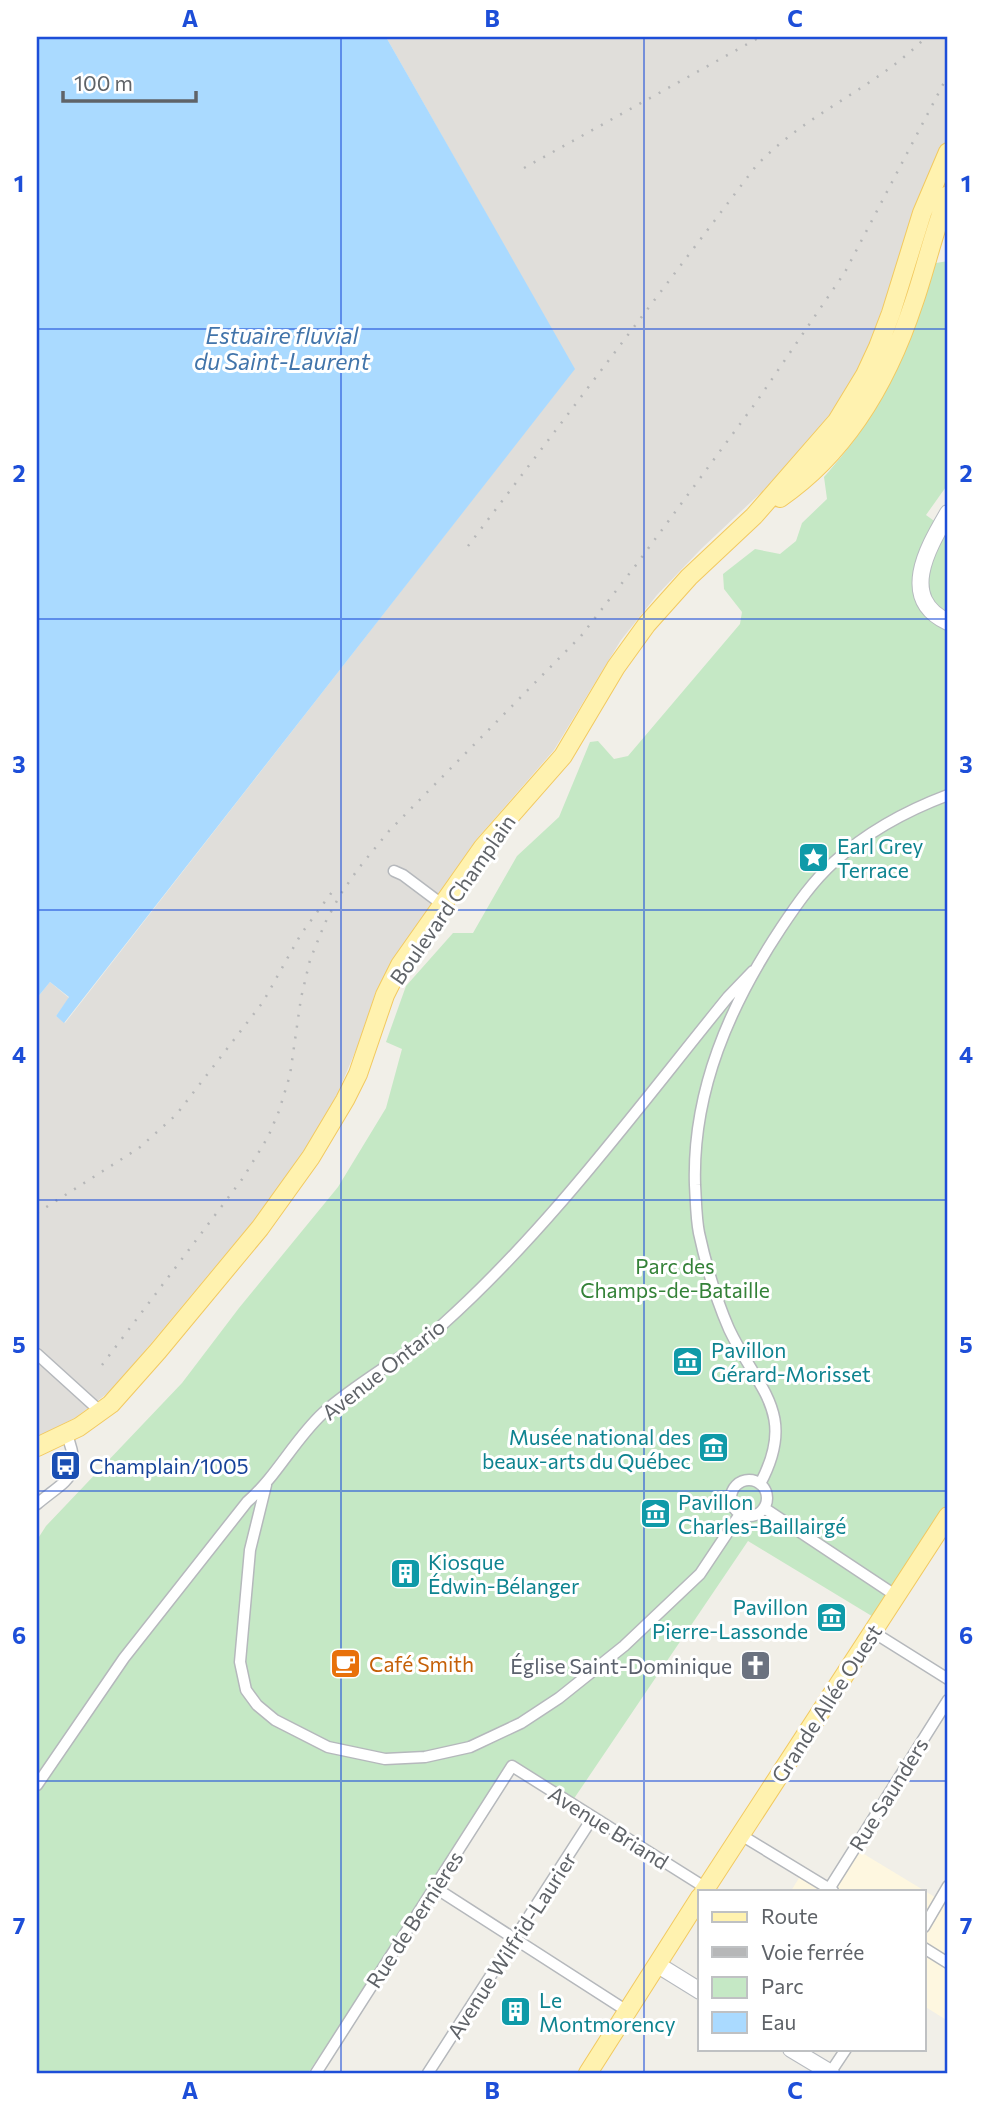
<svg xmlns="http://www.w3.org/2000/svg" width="985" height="2110" viewBox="0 0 985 2110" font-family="Commissioner,sans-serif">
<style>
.commercial{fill:#fef7e0}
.industrial{fill:#e0deda}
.green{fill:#c5e8c5}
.water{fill:#aadaff}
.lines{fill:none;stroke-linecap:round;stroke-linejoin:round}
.street-casing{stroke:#b5b8bc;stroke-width:13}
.secondary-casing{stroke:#b6babf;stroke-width:18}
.primary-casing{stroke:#f2c960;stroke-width:20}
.street{stroke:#fff;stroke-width:10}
.secondary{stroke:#fff;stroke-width:16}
.primary{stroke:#fff2af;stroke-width:18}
.rail{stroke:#b6b7b8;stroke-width:2.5;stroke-dasharray:2 9;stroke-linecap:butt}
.grid{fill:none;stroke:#1d4ed8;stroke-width:2;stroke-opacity:0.55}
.labels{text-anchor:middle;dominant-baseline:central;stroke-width:6;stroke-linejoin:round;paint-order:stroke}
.culture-label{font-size:21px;fill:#0d838f;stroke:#fff;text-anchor:start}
.street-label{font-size:21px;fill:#5f6368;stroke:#fff}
.park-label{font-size:21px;fill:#348238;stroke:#fff}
.transit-label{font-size:21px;fill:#164399;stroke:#fff;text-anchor:start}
.food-label{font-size:21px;fill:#c56008;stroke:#fff;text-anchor:start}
.worship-label{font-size:21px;fill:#5b616d;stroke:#fff;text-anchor:end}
.water-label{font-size:23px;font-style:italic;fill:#4174aa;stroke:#fff}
.neatline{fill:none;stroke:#1d4ed8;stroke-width:2.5}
.grid-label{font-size:23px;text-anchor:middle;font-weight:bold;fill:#1d4ed8}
</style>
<rect width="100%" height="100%" fill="#f1efe8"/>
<path class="commercial" d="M854,1848L948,1905V2021L924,2006V1891H791L802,1873L829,1889Z"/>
<path class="industrial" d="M386,37H948V136L915,210L884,311L859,371L831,417L787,468L701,549L657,595L621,640L554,750L476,840L393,959L376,991L358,1045L337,1095L303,1153L254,1220L113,1389L75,1418L37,1437V998L50,982L69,998L56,1016L65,1023L574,369Z"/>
<path class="green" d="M948,261V484L926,515L948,531V1515L880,1621L748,1541L571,1803L512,1766L434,1887L308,2073H37V1540L46,1526L182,1383L239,1308L338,1187L386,1108L402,1049L386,1042L406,986L453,933H473L517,856L559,817L590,742L598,741L614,759L628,756L740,624L742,612L724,589L723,574L755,549L780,554L796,541L802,523L827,499L824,477C888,406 907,351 936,263Z"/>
<path class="water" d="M37,37H386L575,369L64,1023L56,1016L69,997L50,982L37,998Z"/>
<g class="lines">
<defs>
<path id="street" d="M394,871L403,875L443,905
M37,1354L101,1412
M731 1498a18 18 0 1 1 36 0a18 18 0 1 1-36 0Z
M760,1484C798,1413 758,1390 729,1329C716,1299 706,1265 699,1233C696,1218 696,1201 695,1185C692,1091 730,1005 781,928C797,904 813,881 834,862C866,833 908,810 948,795
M266,1485L250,1550L240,1662L246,1690L257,1705L275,1720L328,1747L385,1759L425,1757L470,1747L521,1723L559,1698L624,1646L700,1574L740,1514
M37,1504C68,1478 84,1477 66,1433
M764,1508L895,1595
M873,1632L948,1679
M37,1785L124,1658L247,1502C277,1476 294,1440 323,1413C360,1380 405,1358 442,1325C550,1228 636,1110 728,997L753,971
M741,1835L833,1891
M434,1887L627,2011
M829,1889L948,1700
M924,1927L948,1886
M924,1948L948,1963
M316,2073L512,1766L706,1888
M428,2073L593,1817
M830,2073L846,2049"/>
<path id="secondary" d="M948,513C929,546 897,598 948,622
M658,1965L700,1991
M791,2049L831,2073"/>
<path id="primary" d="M780,498C847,452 889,378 914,302C926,267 934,230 948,195
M37,1447L79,1427L111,1404L158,1351L260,1228L311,1157L345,1100L358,1074L385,995L400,965L483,847L563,756L616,667L647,624L689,577L754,516L837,421L865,375L878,347L891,313L922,213L948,152
M704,1891L948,1516
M588,2073L700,1897"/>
</defs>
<use href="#street" class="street-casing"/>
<use href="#secondary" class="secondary-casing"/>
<use href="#primary" class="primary-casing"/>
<use href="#street" class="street"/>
<use href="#secondary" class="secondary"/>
<use href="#primary" class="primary"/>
<path class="rail" d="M524,168L760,37
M468,546L756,166C806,113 876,88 926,37
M37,1213L139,1148L176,1115L263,1002L301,934L335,888
M102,1365L243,1178L268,1137L279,1111L290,1075L301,998L310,960L325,923L340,895L358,869L389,831L581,636L636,565L757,401L845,272L948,75"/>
</g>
<path class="grid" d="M341,37V2073M644,37V2073M37,329H948M37,619H948M37,910H948M37,1200H948M37,1491H948M37,1781H948"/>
<defs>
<symbol id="sight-square" viewBox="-11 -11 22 22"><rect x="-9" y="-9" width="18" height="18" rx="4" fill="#0f9aa8" stroke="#fff"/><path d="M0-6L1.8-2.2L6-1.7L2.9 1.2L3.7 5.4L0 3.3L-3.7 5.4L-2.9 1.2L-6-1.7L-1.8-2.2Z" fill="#fff"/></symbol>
<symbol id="museum-square" viewBox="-11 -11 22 22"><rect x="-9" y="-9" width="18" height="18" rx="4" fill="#0f9aa8" stroke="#fff"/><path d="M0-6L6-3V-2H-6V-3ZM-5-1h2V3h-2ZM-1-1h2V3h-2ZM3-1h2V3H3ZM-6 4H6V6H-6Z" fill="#fff"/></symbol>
<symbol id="bus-square" viewBox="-11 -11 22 22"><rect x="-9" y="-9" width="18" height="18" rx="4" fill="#1a4fb4" stroke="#fff"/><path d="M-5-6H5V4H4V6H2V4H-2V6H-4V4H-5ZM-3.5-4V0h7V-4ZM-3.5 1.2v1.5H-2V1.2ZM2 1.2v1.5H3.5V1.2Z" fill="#fff"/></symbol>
<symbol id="building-square" viewBox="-11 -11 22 22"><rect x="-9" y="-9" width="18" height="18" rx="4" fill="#0f9aa8" stroke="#fff"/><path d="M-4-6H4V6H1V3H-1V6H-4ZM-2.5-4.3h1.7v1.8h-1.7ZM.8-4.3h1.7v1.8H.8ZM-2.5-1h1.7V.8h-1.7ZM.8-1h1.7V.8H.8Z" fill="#fff"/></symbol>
<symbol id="cafe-square" viewBox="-11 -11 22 22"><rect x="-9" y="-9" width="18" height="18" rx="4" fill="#e8710a" stroke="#fff"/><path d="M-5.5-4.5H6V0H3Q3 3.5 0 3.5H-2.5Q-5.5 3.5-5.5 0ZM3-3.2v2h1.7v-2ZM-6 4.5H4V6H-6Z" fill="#fff"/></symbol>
<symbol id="church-square" viewBox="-11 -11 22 22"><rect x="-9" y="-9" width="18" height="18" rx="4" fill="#6b7280" stroke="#fff"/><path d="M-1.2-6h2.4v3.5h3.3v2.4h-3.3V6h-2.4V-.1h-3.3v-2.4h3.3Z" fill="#fff"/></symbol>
</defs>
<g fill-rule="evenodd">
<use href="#sight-square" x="796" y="840" width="35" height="35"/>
<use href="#museum-square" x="670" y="1344" width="35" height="35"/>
<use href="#museum-square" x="696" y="1430" width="35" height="35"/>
<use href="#bus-square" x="48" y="1448" width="35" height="35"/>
<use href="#museum-square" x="638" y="1496" width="35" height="35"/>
<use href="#building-square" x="388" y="1556" width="35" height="35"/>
<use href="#museum-square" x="814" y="1600" width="35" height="35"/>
<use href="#cafe-square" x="328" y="1646" width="35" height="35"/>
<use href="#church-square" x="738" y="1648" width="35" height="35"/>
<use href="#building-square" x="498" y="1994" width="35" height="35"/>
</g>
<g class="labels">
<g class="culture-label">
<text x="837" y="845">Earl Grey<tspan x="837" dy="24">Terrace</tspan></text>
<text x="711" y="1349">Pavillon<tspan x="711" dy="24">Gérard-Morisset</tspan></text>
<text x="691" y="1436" text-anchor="end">Musée national des<tspan x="691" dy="24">beaux-arts du Québec</tspan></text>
<text x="678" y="1501">Pavillon<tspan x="678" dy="24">Charles-Baillairgé</tspan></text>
<text x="428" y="1561">Kiosque<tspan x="428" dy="24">Édwin-Bélanger</tspan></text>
<text x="808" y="1606" text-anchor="end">Pavillon<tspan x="808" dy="24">Pierre-Lassonde</tspan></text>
<text x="539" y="1999">Le<tspan x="539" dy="24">Montmorency</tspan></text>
</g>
<g class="street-label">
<text transform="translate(452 899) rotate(-55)">Boulevard Champlain</text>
<text transform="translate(383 1369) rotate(-38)">Avenue Ontario</text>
<text transform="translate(826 1703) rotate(-57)">Grande Allée Ouest</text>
<text transform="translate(888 1794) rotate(-58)">Rue Saunders</text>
<text transform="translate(609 1827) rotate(32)">Avenue Briand</text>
<text transform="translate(414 1919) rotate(-57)">Rue de Bernières</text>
<text transform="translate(511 1945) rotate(-57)">Avenue Wilfrid-Laurier</text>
</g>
<g class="park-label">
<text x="675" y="1265">Parc des<tspan x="675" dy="24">Champs-de-Bataille</tspan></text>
</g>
<g class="transit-label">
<text x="89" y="1465">Champlain/1005</text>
</g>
<g class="food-label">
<text x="369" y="1663">Café Smith</text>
</g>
<g class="worship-label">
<text x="732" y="1665">Église Saint-Dominique</text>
</g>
<g class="water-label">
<text x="282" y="335">Estuaire fluvial<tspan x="282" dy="26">du Saint-Laurent</tspan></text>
</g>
</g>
<rect width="985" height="2110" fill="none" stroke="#ffffff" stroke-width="77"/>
<rect x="698" y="1890" width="228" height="161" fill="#ffffff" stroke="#bfc1c3" stroke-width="2"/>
<rect x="712" y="1912" width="35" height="10" fill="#fff2af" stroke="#bfc1c3" stroke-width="2"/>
<text x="761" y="1924" font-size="21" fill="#5f6368">Route</text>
<rect x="712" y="1947" width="35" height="10" fill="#b6b7b8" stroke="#bfc1c3" stroke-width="2"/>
<text x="761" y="1960" font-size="21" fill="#5f6368">Voie ferrée</text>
<rect x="712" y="1977" width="35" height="21" fill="#c5e8c5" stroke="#bfc1c3" stroke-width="2"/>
<text x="761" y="1994" font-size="21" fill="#5f6368">Parc</text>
<rect x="712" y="2012" width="35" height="21" fill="#aadaff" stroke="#bfc1c3" stroke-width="2"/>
<text x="761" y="2030" font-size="21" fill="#5f6368">Eau</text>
<path d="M63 91v10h133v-10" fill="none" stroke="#5f6368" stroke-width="3.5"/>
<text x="74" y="91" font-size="21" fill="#5f6368" stroke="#ffffff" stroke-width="5" paint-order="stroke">100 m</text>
<rect x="38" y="38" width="908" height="2034" class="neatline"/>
<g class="grid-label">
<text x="190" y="27">A</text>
<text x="492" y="27">B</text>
<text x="795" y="27">C</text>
<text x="19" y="192">1</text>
<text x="966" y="192">1</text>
<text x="19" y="482">2</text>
<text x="966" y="482">2</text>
<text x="19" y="773">3</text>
<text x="966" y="773">3</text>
<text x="19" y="1063">4</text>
<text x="966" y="1063">4</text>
<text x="19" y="1353">5</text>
<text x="966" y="1353">5</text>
<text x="19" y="1644">6</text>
<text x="966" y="1644">6</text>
<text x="19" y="1934">7</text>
<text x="966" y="1934">7</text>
<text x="190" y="2099">A</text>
<text x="492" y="2099">B</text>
<text x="795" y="2099">C</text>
</g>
</svg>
